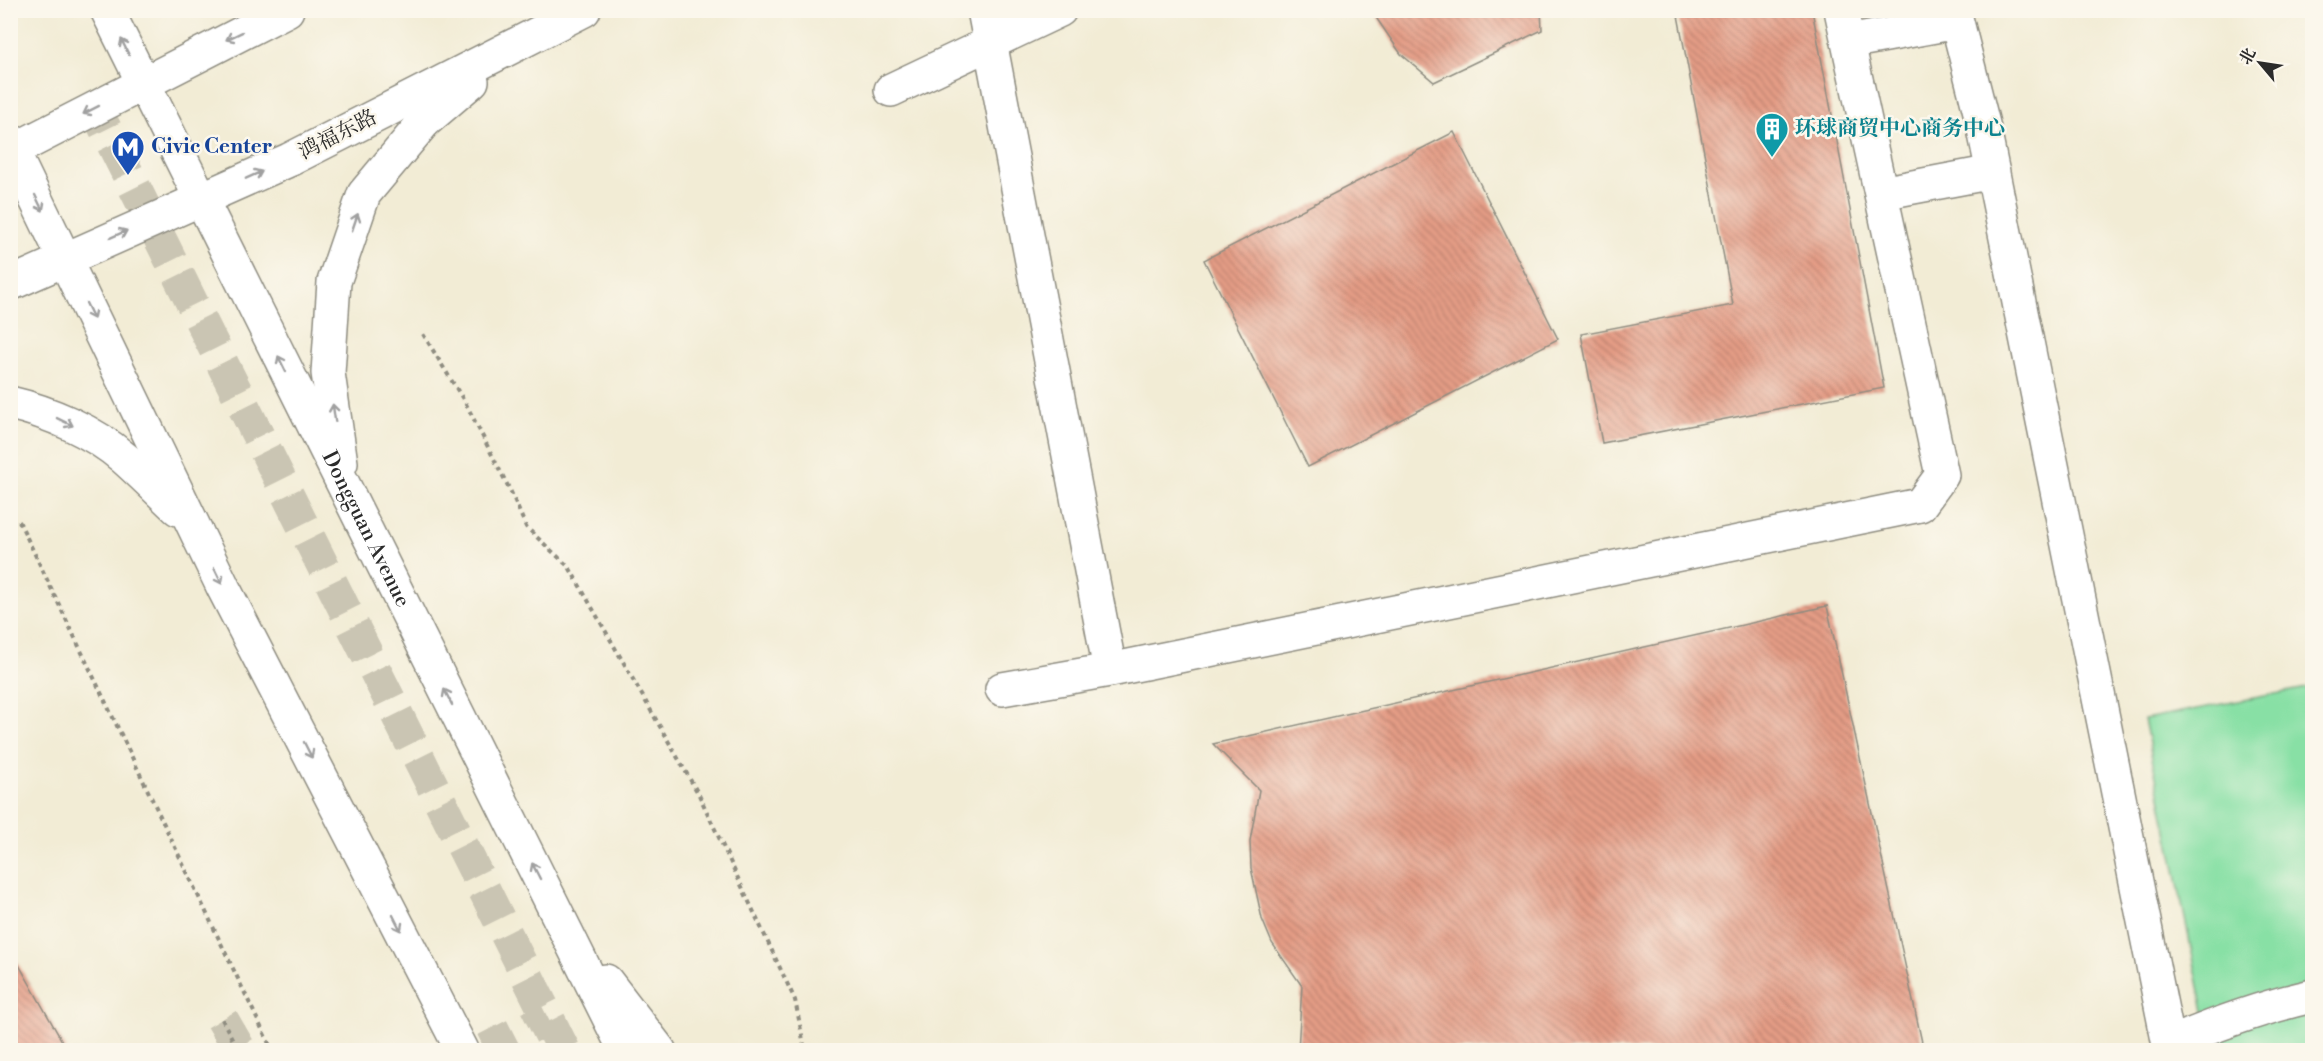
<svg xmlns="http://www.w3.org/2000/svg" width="2323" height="1061" viewBox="0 0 2323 1061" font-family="'Libre Bodoni','Noto Serif SC',serif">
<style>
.green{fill:#88e0a5;stroke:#5a8668;stroke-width:1.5}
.building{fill:url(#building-back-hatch)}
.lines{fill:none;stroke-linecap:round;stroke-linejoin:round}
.minor-tunnel{stroke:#cac5b3;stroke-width:33;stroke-dasharray:33 16;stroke-linecap:butt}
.minor-casing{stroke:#8e8c80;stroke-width:36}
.major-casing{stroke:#8e8c80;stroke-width:36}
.path{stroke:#8e8c80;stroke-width:4;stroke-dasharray:4.5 4.5;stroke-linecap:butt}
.minor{stroke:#fff;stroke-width:33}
.major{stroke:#fff;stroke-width:33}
.oneway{stroke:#a0a0a0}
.labels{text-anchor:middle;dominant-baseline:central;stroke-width:5;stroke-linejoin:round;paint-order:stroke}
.culture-label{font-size:21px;font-weight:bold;fill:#0d838f;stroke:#fbf7ec;text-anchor:start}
.street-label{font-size:21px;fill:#2b2b2b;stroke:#fbf7ec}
.transit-label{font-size:21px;font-weight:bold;fill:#164399;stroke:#fbf7ec;text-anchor:start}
</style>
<defs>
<pattern id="building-back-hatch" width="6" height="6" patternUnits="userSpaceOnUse" patternTransform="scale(1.5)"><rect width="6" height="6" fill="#e49c85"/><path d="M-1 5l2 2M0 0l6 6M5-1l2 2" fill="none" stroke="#b97f6d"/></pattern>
</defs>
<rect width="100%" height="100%" fill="#fbf7ec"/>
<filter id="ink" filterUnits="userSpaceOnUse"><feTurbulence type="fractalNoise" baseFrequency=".0167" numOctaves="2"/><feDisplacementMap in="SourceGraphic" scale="12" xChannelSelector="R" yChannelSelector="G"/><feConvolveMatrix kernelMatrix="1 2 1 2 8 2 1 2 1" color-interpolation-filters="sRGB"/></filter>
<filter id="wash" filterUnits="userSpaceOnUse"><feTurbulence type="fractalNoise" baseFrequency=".008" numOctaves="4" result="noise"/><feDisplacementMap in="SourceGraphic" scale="24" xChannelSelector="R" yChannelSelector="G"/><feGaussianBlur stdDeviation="1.35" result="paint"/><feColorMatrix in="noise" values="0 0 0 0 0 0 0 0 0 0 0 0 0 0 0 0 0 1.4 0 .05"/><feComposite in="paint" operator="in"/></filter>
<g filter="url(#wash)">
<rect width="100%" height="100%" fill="#f2ecd5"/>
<path class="green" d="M2312,687V1050H2212L2144,719Z"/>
<g id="blocks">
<path class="building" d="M1375,10H1541L1542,30L1434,82L1401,54L1377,19Z
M1677,10H1812L1884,388L1602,443L1581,334L1733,305Z
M1454,132L1558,339L1308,467L1204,260Z
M1827,606L1923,1047L1909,1050H1298L1302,986L1272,943L1262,919L1251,868L1250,841L1259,790L1213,744Z
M10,949L67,1050H10Z"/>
</g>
</g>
<g filter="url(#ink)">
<use href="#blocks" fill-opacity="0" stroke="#8e8c80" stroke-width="1.5"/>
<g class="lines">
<path class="minor-tunnel" d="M91,100L564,1050
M222,1019L240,1050
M485,1050L548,1018"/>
<defs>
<path id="minor" d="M984,10L1110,670
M1954,10L1983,124L2170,1050
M1848,42L1957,22
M891,90L1060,10
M1881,193L1993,172
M1002,689L1110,670L1920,505L1942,475L1841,10
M2169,1044C2216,1024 2263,1007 2312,996"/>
<g id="major">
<path id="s1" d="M107,10L625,1050"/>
<path d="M10,146L224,589L462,1050"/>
<path d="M10,152L287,10"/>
<path d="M10,284L289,160L584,10"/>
<path d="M10,403C49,412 93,431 124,458C142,474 160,492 178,509"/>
<path d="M341,463L328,373L334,282L364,194L424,122L472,81"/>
<path d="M606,981L659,1050"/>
</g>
</defs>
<use href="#minor" class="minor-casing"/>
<use href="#major" class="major-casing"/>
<path class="path" d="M423,334L466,404L511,492L526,527L569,567L699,795L795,1000L805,1050
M19,521L272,1050
M222,1019L238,1050"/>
<use href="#minor" class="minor"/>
<use href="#major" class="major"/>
</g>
<defs><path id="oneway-shaft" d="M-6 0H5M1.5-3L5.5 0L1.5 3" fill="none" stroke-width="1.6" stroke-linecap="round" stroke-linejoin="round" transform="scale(1.5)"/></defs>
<g class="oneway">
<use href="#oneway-shaft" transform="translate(234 36) rotate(154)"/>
<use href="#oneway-shaft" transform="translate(125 47) rotate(-116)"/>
<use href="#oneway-shaft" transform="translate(91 110) rotate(153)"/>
<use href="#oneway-shaft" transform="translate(254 175) rotate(-24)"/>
<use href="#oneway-shaft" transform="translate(39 203) rotate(64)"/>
<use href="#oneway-shaft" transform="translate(355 222) rotate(-71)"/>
<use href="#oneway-shaft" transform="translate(119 234) rotate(-24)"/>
<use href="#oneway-shaft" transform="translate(90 311) rotate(64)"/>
<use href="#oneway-shaft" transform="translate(282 364) rotate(-116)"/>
<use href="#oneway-shaft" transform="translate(334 413) rotate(-98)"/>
<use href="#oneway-shaft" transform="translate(65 422) rotate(26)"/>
<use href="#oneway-shaft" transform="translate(218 576) rotate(64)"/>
<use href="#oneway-shaft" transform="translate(448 697) rotate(-117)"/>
<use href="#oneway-shaft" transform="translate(308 750) rotate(63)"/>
<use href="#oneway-shaft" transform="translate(536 871) rotate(-117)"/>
<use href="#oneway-shaft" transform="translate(397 923) rotate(63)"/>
</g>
</g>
<defs>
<symbol id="building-pin" viewBox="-11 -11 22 30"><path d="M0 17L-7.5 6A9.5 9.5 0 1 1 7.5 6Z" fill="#0f9aa8" stroke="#fbf7ec"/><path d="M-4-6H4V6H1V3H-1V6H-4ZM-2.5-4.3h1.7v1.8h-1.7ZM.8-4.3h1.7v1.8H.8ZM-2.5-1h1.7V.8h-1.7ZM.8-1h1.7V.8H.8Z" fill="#fff"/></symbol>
<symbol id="metro-pin" viewBox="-11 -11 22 30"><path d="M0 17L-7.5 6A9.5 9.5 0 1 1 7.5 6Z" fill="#1a4fb4" stroke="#fbf7ec"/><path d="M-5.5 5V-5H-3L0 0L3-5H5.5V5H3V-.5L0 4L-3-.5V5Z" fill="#fff"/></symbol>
</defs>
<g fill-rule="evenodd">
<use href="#building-pin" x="1753" y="110" width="38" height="52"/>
<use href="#metro-pin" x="109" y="128" width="38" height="52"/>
</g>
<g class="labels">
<g class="culture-label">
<text x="1795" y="129">环球商贸中心商务中心</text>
</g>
<g class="street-label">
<text transform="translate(338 135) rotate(-27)">鸿福东路</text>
<text stroke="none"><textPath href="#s1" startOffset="580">Dongguan Avenue</textPath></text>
</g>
<g class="transit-label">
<text x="151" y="147">Civic Center</text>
</g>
</g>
<rect width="2323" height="1061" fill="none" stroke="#fbf7ec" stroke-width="36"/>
<g transform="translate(2260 63) rotate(299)" stroke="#fbf7ec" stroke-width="4.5" paint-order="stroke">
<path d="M0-4.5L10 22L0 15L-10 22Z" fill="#2b2b2b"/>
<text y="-9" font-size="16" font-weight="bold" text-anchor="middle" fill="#2b2b2b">北</text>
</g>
</svg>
